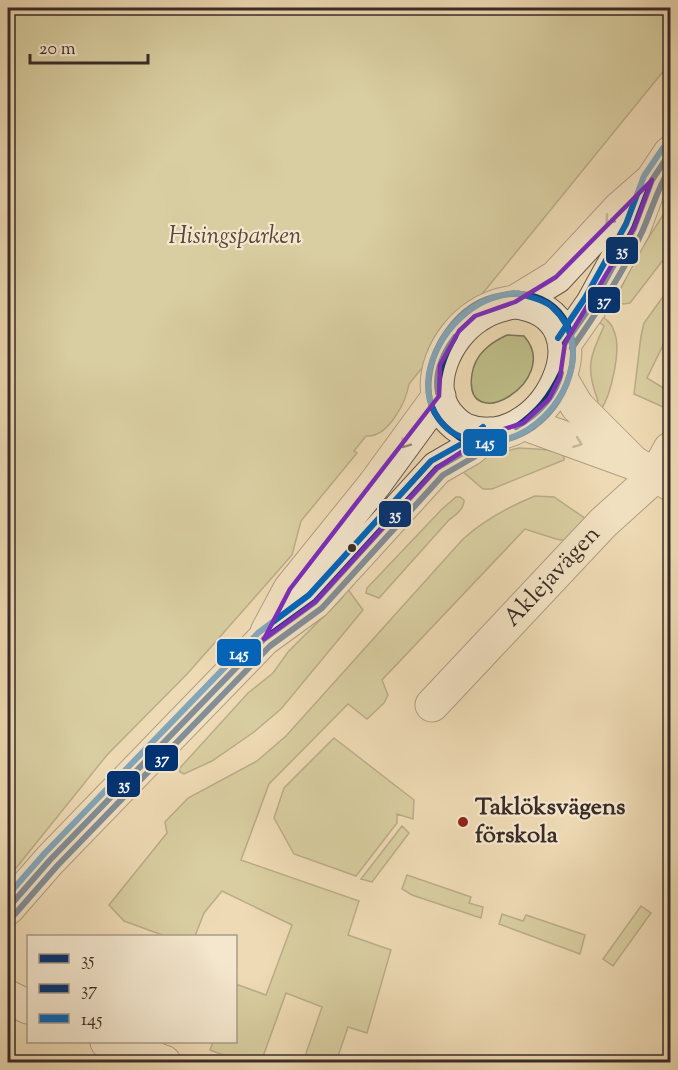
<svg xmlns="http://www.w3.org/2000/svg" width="678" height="1070" viewBox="0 0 678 1070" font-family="'Sorts Mill Goudy',serif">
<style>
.green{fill:#bebe89;stroke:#7b7458;stroke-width:1.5}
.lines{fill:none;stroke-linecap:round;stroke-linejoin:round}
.minor-casing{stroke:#66574a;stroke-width:35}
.tertiary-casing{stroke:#66574a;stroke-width:35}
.minor{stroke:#f4e7ce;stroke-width:33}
.tertiary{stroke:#f4e7ce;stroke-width:33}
.bus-1-casing{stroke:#f4e7ce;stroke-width:10}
.bus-2-casing{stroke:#f4e7ce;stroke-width:10}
.bus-3-casing{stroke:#f4e7ce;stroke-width:10}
.bus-1{stroke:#003273;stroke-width:6}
.bus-2{stroke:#003273;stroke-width:6}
.bus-3{stroke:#0065bd;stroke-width:6}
.oneway{stroke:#96897a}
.marked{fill:none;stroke:#7b2cbf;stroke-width:4.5;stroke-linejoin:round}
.bus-dot{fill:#382b26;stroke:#f4e7ce;stroke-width:2}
.poi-dot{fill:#8f2418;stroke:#f4e7ce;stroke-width:2}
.labels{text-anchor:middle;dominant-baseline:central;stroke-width:4.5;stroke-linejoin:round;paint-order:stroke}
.park-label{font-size:24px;font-style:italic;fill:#53483a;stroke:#f4e7ce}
.street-label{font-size:24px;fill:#382b26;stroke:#f4e7ce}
.poi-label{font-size:24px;font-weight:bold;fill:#382b26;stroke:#f4e7ce;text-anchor:start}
.line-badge{stroke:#f4e7ce;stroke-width:2}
.badge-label{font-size:16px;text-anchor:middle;font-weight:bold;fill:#fff}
</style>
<rect width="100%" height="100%" fill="#eedab4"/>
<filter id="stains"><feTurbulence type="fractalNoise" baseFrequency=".00333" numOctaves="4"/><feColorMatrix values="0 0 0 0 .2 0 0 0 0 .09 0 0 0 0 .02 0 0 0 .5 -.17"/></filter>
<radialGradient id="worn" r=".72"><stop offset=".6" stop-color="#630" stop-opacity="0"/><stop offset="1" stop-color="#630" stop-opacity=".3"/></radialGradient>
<path class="green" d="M8,8H670V63L409,384C406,402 388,438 366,436L354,451L357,453L301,521L292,555L188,673L107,755L8,878Z
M670,204V251L630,303L624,304L614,302L638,254Z
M670,287V331L647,378L670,392V410L634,394L641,336L644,323Z
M602,316C607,320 612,324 614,331C622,349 611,394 601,410L595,405L598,401C585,366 590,358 604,326L599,322Z
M507,335L524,336C564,381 462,439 472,374C475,354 490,343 507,335Z
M519,448C534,449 551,448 564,456V460L492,489H483L461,470L485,456Z
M535,496L554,497L586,519L567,541L556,539L525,529L382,680L388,695L384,703L367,719L348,704L269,784L241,860L359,901L348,935L391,950L367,1033L348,1027L336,1062H303L322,1007L286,993L261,1062H242L210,1050L213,1042H236V984L266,995L292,925L222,891L204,913L195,936H165L124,921L109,905L167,833L165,822L188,798L257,761L286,736L463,539C485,519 508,507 535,496Z
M456,497H460L464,500C464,510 455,515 448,521L379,598L366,593L367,588L442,509Z
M347,588L363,610L281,709L254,732L212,761L184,774L180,772L179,769L248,693L273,673L288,652L343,597L342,592Z
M334,738L414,800L413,819L397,814V823L356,876L294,854L274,818L284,788Z
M402,826L409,833L372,882L361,879Z
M407,875L471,897L469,903L483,907L481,918L412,895L402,889Z
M641,906L651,913L613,966L603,959Z
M502,914L523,921L526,915L585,935L580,954L499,924Z"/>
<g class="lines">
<defs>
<g id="minor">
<path d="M560,377L577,406L630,459"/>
<path d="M523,423L636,464L670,484"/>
<path id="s1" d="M432,705L603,523L655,476L670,449"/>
<path d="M8,997L28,1007"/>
<path d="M107,1042L164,1062"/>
</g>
<path id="tertiary" d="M515,302C617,315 543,461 465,430C458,427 452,421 447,415C423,384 447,335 477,316C488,308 501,304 515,302Z
M515,302L556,277L619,209L652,180L670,153
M565,343L593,303L634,228L650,185
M267,632L290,589L374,485L439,396
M8,908L50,860L264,639L315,602L437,468L470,449L489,434"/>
</defs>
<use href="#minor" class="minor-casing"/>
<use href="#tertiary" class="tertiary-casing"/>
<use href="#minor" class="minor"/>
<use href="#tertiary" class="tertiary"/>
<defs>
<path id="bus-1" d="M565,343L593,303L634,228L652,180L670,153
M438,393C434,373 444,352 455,337
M438,393C438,372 444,355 455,337
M516,427C538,411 549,398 561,373
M516,427C537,415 555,398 561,373
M8,908L50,860L264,639L315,602L437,468L470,449L489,434"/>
<path id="bus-2" d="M572,348C598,311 623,273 642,232C652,210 657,189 670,168
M460,438C437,423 426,406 429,378C433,343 459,306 494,297C542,283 580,315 572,365C562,417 516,453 462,439
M15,914L57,866L270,646L322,608L443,475L474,457L495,441"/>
<path id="bus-3" d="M514,293C501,295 490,298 479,304C444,324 414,374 435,413C444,429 456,438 475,440C480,441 487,443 493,443C499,443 505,440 510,438C561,421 598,348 552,307C544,299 528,297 518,293
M558,338L585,298L626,224L644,176L663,148
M8,895L44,854L258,633L309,595L431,461L465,442L483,427"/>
</defs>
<use href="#bus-1" class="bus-1-casing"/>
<use href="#bus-2" class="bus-2-casing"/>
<use href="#bus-3" class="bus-3-casing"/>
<use href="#bus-1" class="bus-1"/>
<use href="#bus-2" class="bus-2"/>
<use href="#bus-3" class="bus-3"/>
</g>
<defs><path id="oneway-chevron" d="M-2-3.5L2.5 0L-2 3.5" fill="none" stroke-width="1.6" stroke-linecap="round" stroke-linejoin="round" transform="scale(1.5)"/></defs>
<g class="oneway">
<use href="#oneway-chevron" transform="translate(609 220) rotate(133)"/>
<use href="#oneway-chevron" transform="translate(578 443) rotate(21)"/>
<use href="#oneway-chevron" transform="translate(405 444) rotate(126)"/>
</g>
<path d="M0 0H678V1070H0ZM652,180L634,228L565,343L560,377L549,399L523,423L489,434L437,468L315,602L264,639L290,589L439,396L440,365L459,331L475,316L515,302L556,277Z" fill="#eedab4" fill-opacity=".55" fill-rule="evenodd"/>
<path class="marked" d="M652,180L634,228L565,343L560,377L549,399L523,423L489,434L437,468L315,602L264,639L290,589L439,396L440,365L459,331L475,316L515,302L556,277Z"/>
<circle class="bus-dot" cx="352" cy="548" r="5"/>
<circle class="poi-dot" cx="463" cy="822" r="6"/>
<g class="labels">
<g class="park-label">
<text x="235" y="237">Hisingsparken</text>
</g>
<g class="street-label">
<text stroke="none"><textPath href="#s1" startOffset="176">Aklejavägen</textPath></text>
</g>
<g class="poi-label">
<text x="475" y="808">Taklöksvägens<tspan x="475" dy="28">förskola</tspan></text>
</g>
</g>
<g class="line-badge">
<rect x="605" y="236" width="34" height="29" rx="6" fill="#003273"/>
<rect x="587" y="286" width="34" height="28" rx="6" fill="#003273"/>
<rect x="462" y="428" width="46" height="29" rx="6" fill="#0065bd"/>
<rect x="378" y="500" width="34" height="28" rx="6" fill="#003273"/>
<rect x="216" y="638" width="46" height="29" rx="6" fill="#0065bd"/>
<rect x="144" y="744" width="35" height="28" rx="6" fill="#003273"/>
<rect x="106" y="770" width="35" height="28" rx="6" fill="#003273"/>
</g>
<g class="badge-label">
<text x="622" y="256">35</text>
<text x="604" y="306">37</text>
<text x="485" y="448">145</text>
<text x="395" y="520">35</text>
<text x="239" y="659">145</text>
<text x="162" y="764">37</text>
<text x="124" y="790">35</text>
</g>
<rect width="678" height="1070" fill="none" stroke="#eedab4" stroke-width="30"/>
<rect x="9" y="9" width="660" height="1052" fill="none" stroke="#382b26" stroke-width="3"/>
<rect x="15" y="15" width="648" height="1040" fill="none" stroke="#382b26" stroke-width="1.5"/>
<rect x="27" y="935" width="210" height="108" fill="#f4e7ce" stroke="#a99c8b" stroke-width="1.5"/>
<rect x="39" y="954" width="30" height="9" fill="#003273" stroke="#a99c8b" stroke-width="1.5"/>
<text x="81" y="965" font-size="18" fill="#382b26">35</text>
<rect x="39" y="984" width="30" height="9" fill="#003273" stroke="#a99c8b" stroke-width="1.5"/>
<text x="81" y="995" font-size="18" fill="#382b26">37</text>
<rect x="39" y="1014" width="30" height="9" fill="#0065bd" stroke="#a99c8b" stroke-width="1.5"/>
<text x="81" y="1025" font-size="18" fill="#382b26">145</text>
<path d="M30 54v9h118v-9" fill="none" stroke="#382b26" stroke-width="3"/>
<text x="39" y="54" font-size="18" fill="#382b26" stroke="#f4e7ce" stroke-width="4.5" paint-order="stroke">20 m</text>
<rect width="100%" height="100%" filter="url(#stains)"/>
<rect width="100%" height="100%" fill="url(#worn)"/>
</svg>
